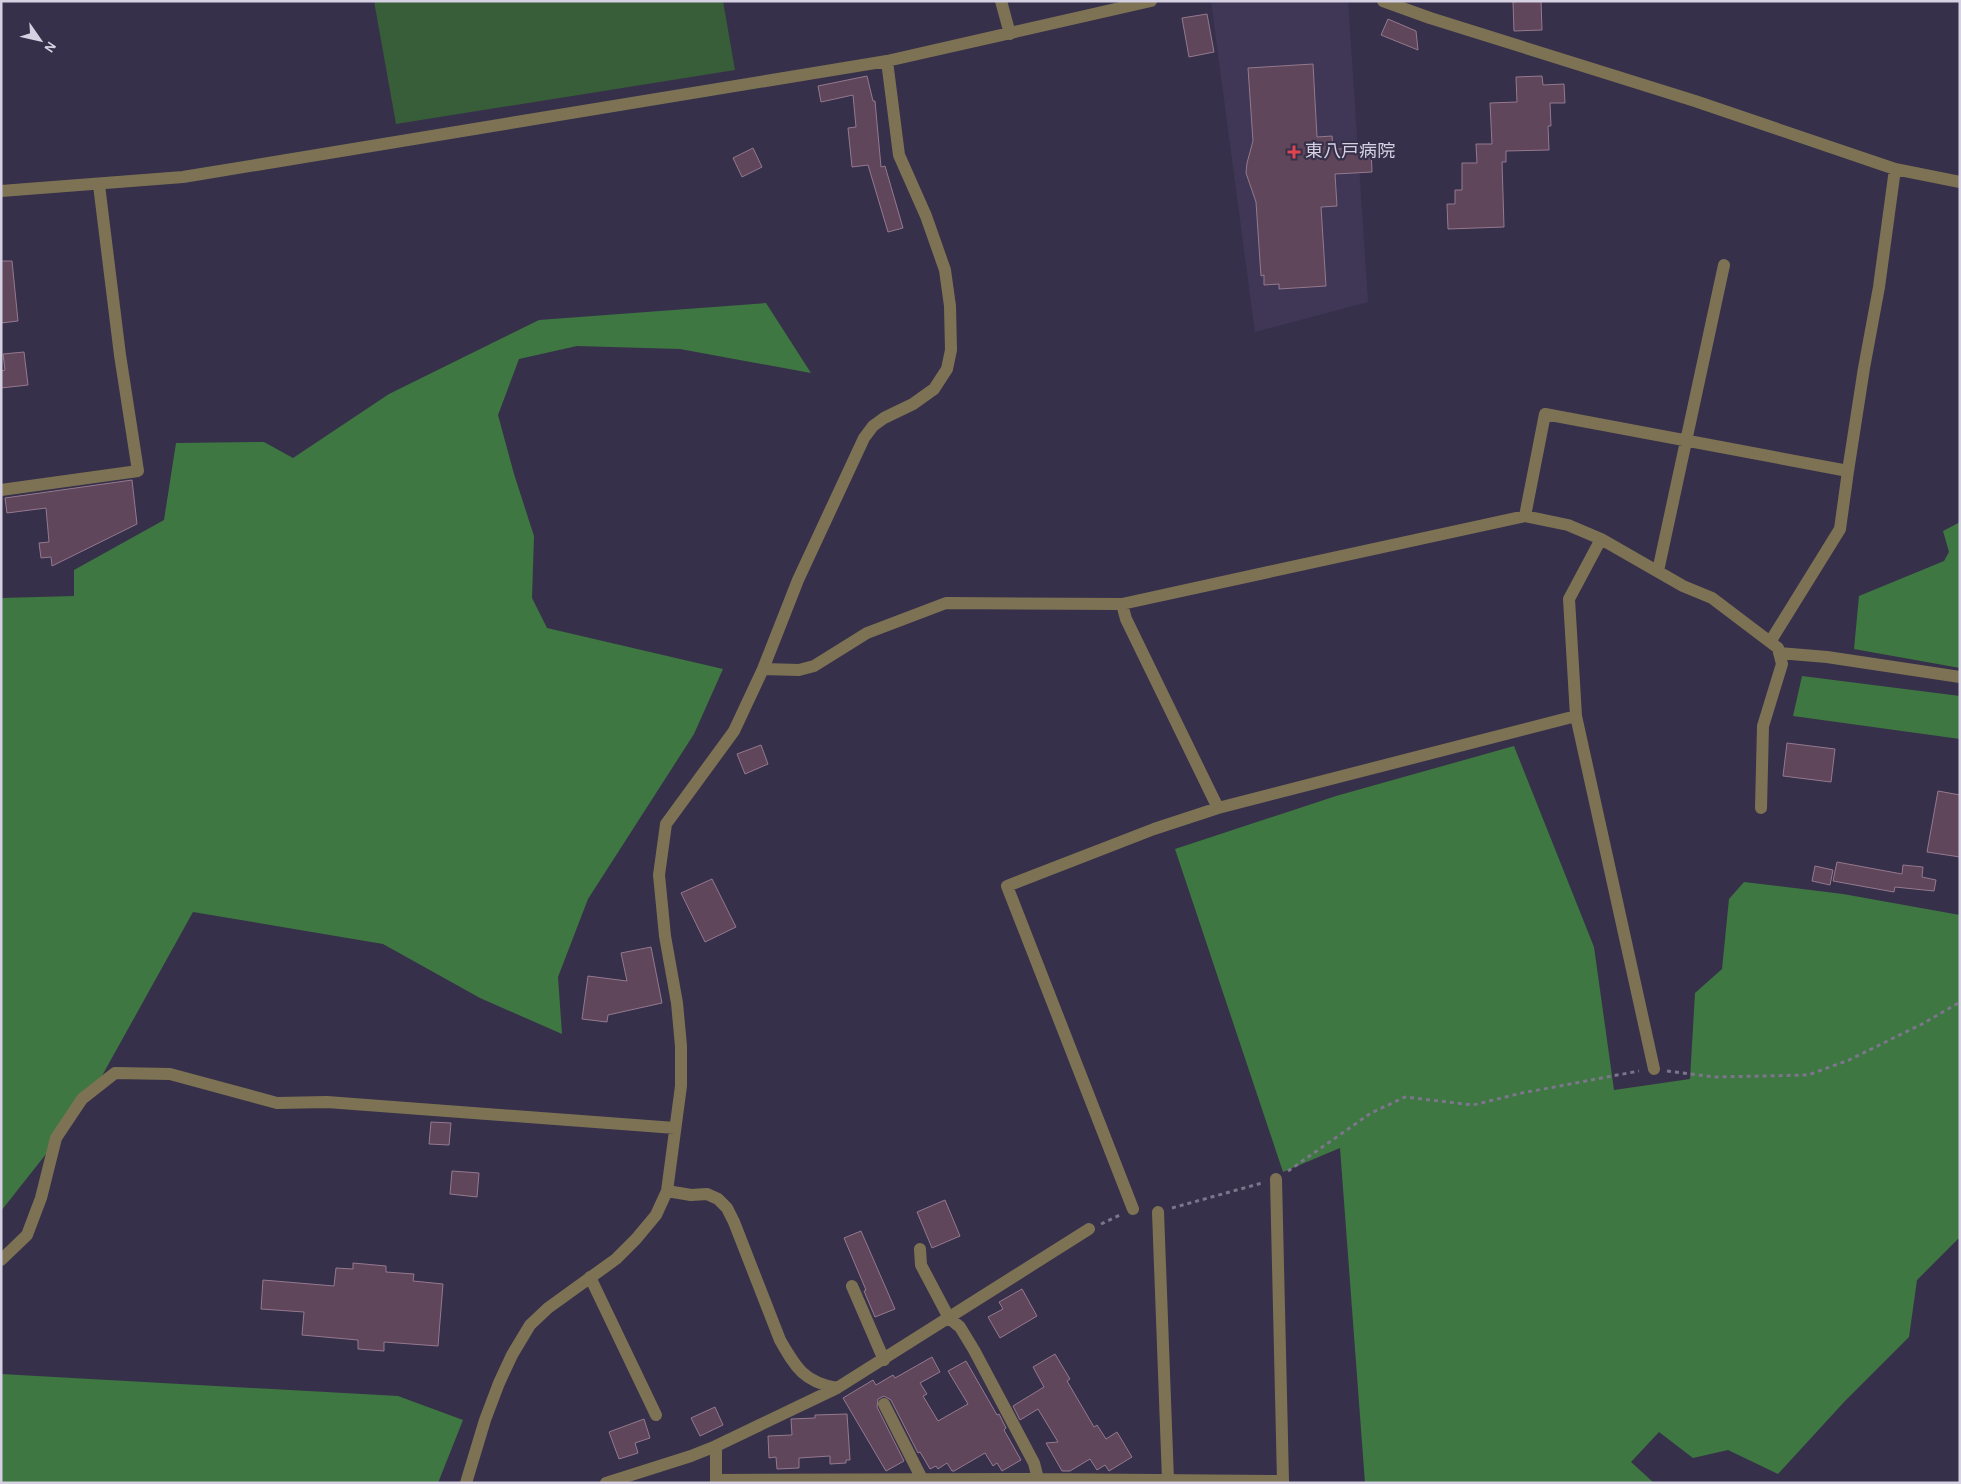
<svg xmlns="http://www.w3.org/2000/svg" width="1961" height="1484" viewBox="0 0 1961 1484" font-family="'Alegreya Sans','Noto Sans JP',sans-serif">
<style>
.built{fill:#403757}
.green{fill:#385d39}
.forest{fill:#3e7741}
.building{fill:#5f465a;stroke:#94798f}
.lines{fill:none;stroke-linecap:round;stroke-linejoin:round}
.path{stroke:#7b768c;stroke-width:3;stroke-dasharray:4 4;stroke-linecap:butt}
.minor{stroke:#7d7354;stroke-width:12}
.health-dot{fill:#e0444e;stroke:#37304a;stroke-width:2}
.labels{text-anchor:middle;dominant-baseline:central;stroke-width:4.5;stroke-linejoin:round;paint-order:stroke}
.poi-label{font-size:18px;fill:#d5d1e2;stroke:#37304a;text-anchor:start}
</style>
<rect width="100%" height="100%" fill="#37304a"/>
<path class="built" d="M1211,1H1348L1368,302L1255,332Z"/>
<path class="green" d="M374,1H723L735,70L396,124Z"/>
<path class="forest" d="M766,303L811,373L680,349L577,346L519,359L498,415L514,474L534,536L532,598L547,628L723,669L694,734L588,899L558,977L562,1034L480,998L383,944L193,912L88,1101L1,1211V598L74,596V570L164,520L176,443L264,442L293,458L389,394L539,320Z
M1960,522V668L1854,649L1859,596L1944,561L1949,552L1943,531Z
M1802,676L1960,696V739L1793,716Z
M1514,746L1594,947L1614,1090L1690,1079L1695,993L1722,969L1729,899L1744,882L1843,894L1960,915V1237L1917,1280L1909,1337L1845,1401L1778,1474L1728,1450L1693,1458L1659,1432L1631,1462L1654,1483H1365L1340,1148L1283,1172L1175,849L1336,796Z
M1,1374L398,1396L463,1420L438,1483H1Z"/>
<path class="building" d="M1520,1H1541L1542,30L1514,31L1513,2Z
M1207,14L1214,52L1189,57L1182,18Z
M1388,19L1416,31L1418,50L1381,35Z
M1313,64L1317,137L1332,136L1333,149L1371,148L1372,172L1335,174L1337,206L1321,207L1326,286L1279,289V284L1264,285V275L1261,276L1256,202L1246,173L1247,163L1253,141L1248,68Z
M867,76L873,101H875L881,167L885,166L903,228L888,232L868,165L852,167L848,128L856,127L853,95L821,102L818,86Z
M1542,76L1543,85L1564,84L1565,103H1550L1551,126H1548L1549,150L1506,151V162H1502L1504,227L1448,229L1447,204H1455V190H1462V163H1477L1476,144H1492L1490,103L1517,102L1516,77Z
M753,148L762,167L742,177L733,158Z
M1,261H12L18,321L1,323Z
M24,352L28,385L1,388V371L5,370L3,354Z
M132,480L137,524L52,566L51,557L41,558L39,543L49,542L46,508L7,513L5,498Z
M1787,743L1835,749L1831,782L1783,776Z
M761,745L768,764L745,774L737,754Z
M1938,791L1960,795V857L1927,852Z
M1837,862L1902,874L1903,865L1923,867L1922,877L1936,880L1934,891L1895,887L1894,892L1833,881Z
M1815,866L1833,870L1830,885L1812,881Z
M712,879L736,927L705,942L681,893Z
M651,947L662,1003L608,1015L607,1022L582,1019L588,976L627,981L621,953Z
M431,1122L451,1123L449,1145L429,1144Z
M452,1171L479,1173L477,1197L450,1194Z
M945,1200L960,1236L932,1248L917,1212Z
M861,1231L895,1309L875,1317L864,1291L866,1290L844,1238Z
M353,1263L386,1266V1272L414,1274L413,1281L443,1284L438,1346L384,1342V1351L358,1349V1340L302,1335L304,1312L261,1309L263,1280L334,1286L336,1268L353,1269Z
M1022,1289L1037,1316L1000,1338L988,1317L1003,1309L999,1302Z
M1055,1354L1070,1379L1067,1381L1094,1427L1097,1425L1106,1439L1117,1432L1132,1457L1109,1471L1105,1465L1097,1470L1090,1459L1070,1471H1062L1046,1443L1058,1442L1038,1409L1020,1420L1013,1406L1044,1387L1033,1367Z
M932,1357L940,1372L920,1383L927,1394L923,1396L938,1421L968,1404L948,1371L966,1361L997,1415L999,1414L1006,1428L1004,1430L1021,1460L1002,1471L997,1463L993,1466L985,1453L954,1471H952L947,1463L938,1469L936,1466L930,1469L920,1452L918,1453L891,1400L884,1396L878,1399L877,1407L904,1461L886,1471L843,1398L873,1380L876,1385L893,1375L895,1378Z
M715,1407L723,1425L700,1436L691,1418Z
M847,1414L850,1460H846V1463L830,1464V1456L799,1458V1468L777,1469L776,1457L769,1458L768,1436L792,1435L791,1419L815,1418V1415Z
M644,1419L650,1438L635,1443L638,1453L619,1459L609,1432Z"/>
<g class="lines">
<path class="path" d="M1667,1071L1715,1077L1808,1075L1849,1060L1924,1023L1960,1002
M1288,1171L1371,1113L1405,1097L1473,1105L1522,1093L1639,1071
M1172,1208L1262,1183
M1101,1224L1120,1215"/>
<path class="minor" d="M1001,1L1010,34
M1383,1L1430,18L1695,101L1895,169
M1,191L183,177L887,61L1151,1
M1,490L138,471L120,355L99,185
M1525,516L1545,414L1848,471L1864,368L1879,287L1895,169L1960,182
M1601,539L1683,586L1712,598L1778,648L1782,664L1763,726L1761,808
M1658,571L1724,265
M1122,604L1126,619L1218,808
M1770,642L1840,529L1848,471
M1779,653L1827,657L1960,677
M763,669L799,670L814,666L867,633L946,603L1122,604L1525,516L1568,525L1601,539L1569,599L1576,716L1654,1069
M667,1191L691,1195L707,1194L718,1199L727,1208L734,1222L780,1340C796,1368 804,1382 837,1388
M1133,1209L1007,886L1154,829L1218,808L1576,716
M1158,1212L1168,1480
M920,1249L921,1265L949,1318L960,1327L974,1350L1034,1463L1038,1479L1283,1481L1276,1179
M1,1260L27,1235L41,1198L56,1138L82,1099L115,1073L170,1074L277,1103L327,1102L675,1128
M590,1277L656,1415
M852,1286L884,1360
M884,1404L922,1479
M716,1480L1038,1479L1039,1483
M466,1483L485,1420L499,1383L512,1355L530,1325L548,1308L616,1259L636,1239L656,1215L667,1191L681,1086V1046L677,1003L665,936L659,875L666,824L734,731L763,669L798,580L864,438L873,426L884,418L913,404L934,389L947,369L951,350L950,306L945,270L926,216L899,155L887,61
M606,1483L691,1456L716,1446
M716,1483V1446L837,1388L1089,1229"/>
</g>
<path class="health-dot" d="M1291.5 144.5h5v5h5v5h-5v5h-5v-5h-5v-5h5z"/>
<g class="labels">
<g class="poi-label">
<text x="1305" y="152">東八戸病院</text>
</g>
</g>
<rect width="1961" height="1484" fill="none" stroke="#d5d1e2" stroke-width="5"/>
<g transform="translate(40 40) rotate(124)" stroke="#37304a" stroke-width="4" paint-order="stroke">
<path d="M0-4L9 19L0 12L-9 19Z" fill="#d5d1e2"/>
<text y="-8" font-size="14" font-weight="bold" text-anchor="middle" fill="#d5d1e2">N</text>
</g>
</svg>
